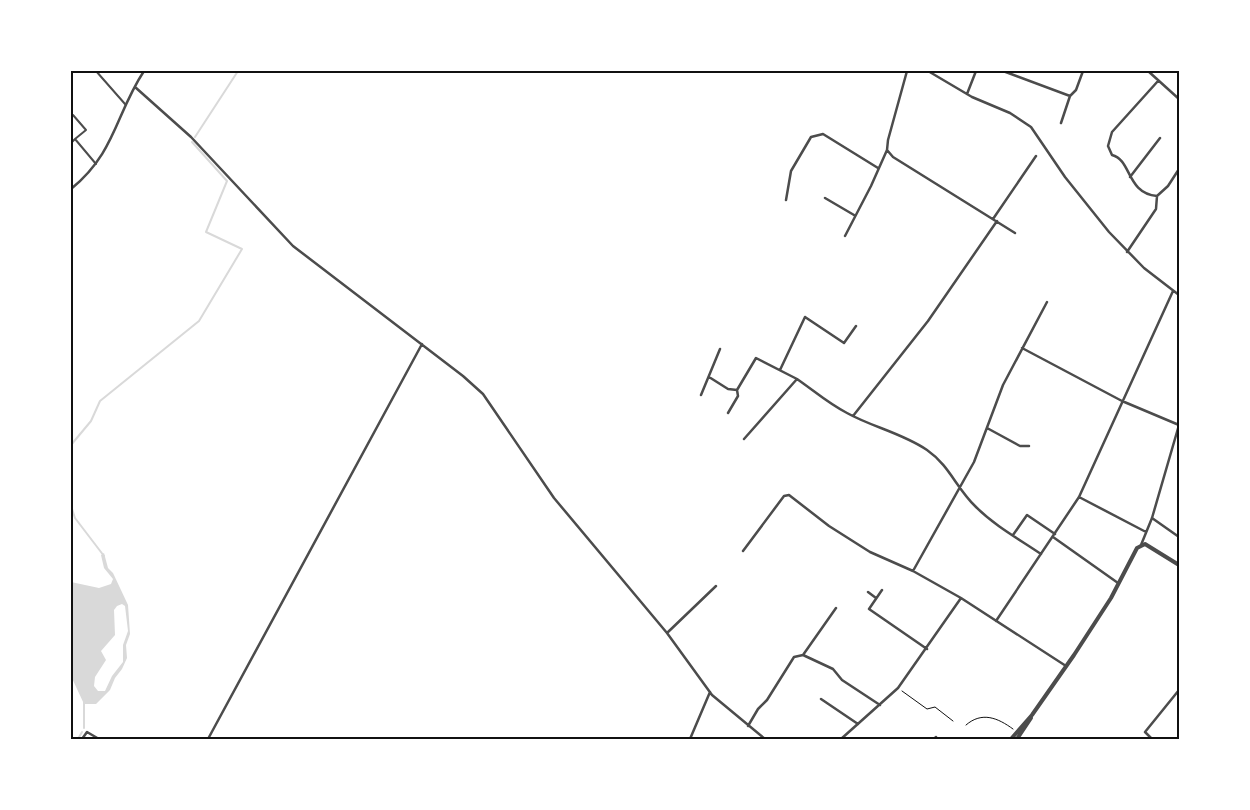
<svg xmlns="http://www.w3.org/2000/svg" width="1250" height="810" viewBox="0 0 1250 810" font-family="'Noto Sans',sans-serif">
<style>
.water{fill:#d9d9d9;fill-rule:evenodd}
.lines{fill:none;stroke-linecap:round;stroke-linejoin:round}
.stream{stroke:#d9d9d9;stroke-width:2}
.path{stroke:#111;stroke-width:1}
.pedestrian{stroke:#4c4c4c;stroke-width:2}
.minor{stroke:#4c4c4c;stroke-width:2.5}
.tertiary{stroke:#4c4c4c;stroke-width:4}
.neatline{fill:none;stroke:#111;stroke-width:2}
</style>
<rect width="100%" height="100%" fill="#fff"/>
<path class="water" d="M104,553L108,568L113,573L128,605L130,634L126,645L127,658L122,669L115,678L110,690L96,704H84L71,676V582L99,588L111,584L113,579L104,568L101,555ZM122,604L125,606L128,631L123,645V662L112,676L105,691H98L94,686L95,677L106,660L101,651L115,635L114,610L117,606Z"/>
<g class="lines">
<path class="stream" d="M195,137L238,71
M71,396H72
M71,445L91,421L100,401L199,321L242,249L206,232L227,181L192,142
M71,506L75,518L104,556
M84,702V728
M78,739L82,732"/>
<path class="path" d="M902,691L927,709L935,707L953,721
M966,725C982,711 998,718 1013,729"/>
<path class="pedestrian" d="M96,71L125,104
M73,115L86,130L75,139
M71,143L75,139L96,164"/>
<path class="minor" d="M907,71L888,140L887,150L893,157L1015,233
M928,71L972,97L1010,113L1031,127L1065,177L1109,232L1144,268L1179,295
M1003,71L1070,96L1076,90L1083,71
M1148,71L1179,99
M1158,81L1112,132L1108,146L1112,155C1132,160 1126,193 1157,196L1168,186L1179,169
M135,87L191,137L293,246L463,376L483,394L554,498L667,633L712,695L765,739
M967,94L976,71
M1061,123L1070,96
M1130,177L1160,138
M71,189C116,152 115,115 144,71
M825,198L854,215
M786,200L791,171L811,137L823,134L878,168
M993,219L1036,156
M845,236L871,186L887,150
M1127,252L1156,209L1157,196
M1022,348L1122,401L1179,425
M780,370L805,317L844,343L856,326
M709,377L728,389L737,390L756,358L797,379
M701,395L720,349
M728,413L738,396L737,390
M853,416L928,321L997,221
M987,428L1020,446H1029
M744,439L797,379C813,390 829,404 847,413C872,427 902,433 927,450C950,466 956,488 976,507C995,526 1019,539 1041,554
M1079,497L1146,532
M1152,518L1179,537
M1013,535L1027,515L1055,534
M1053,537L1118,583
M1141,545L1152,518L1179,425
M743,551L784,496L789,495L829,526L870,552L913,571L961,598L1066,666
M913,571L974,462L1003,385L1047,302
M882,590L869,609L927,649
M868,592L876,598
M996,621L1079,497L1173,291
M667,633L716,586
M803,655L833,669L842,680L880,705
M821,699L858,724
M748,726L758,709L767,700L794,657L803,655L836,608
M82,739L87,732L99,739
M208,739L422,344
M690,739L710,692
M841,739L898,688L961,598
M934,739L936,737
M1152,739L1145,732L1179,690"/>
<path class="tertiary" d="M1011,739L1032,715L1074,655L1111,598L1137,548L1145,544L1179,565
M1017,739L1031,718"/>
</g>
<rect width="1250" height="810" fill="none" stroke="#ffffff" stroke-width="145"/>
<rect x="72" y="72" width="1106" height="666" class="neatline"/>
</svg>
